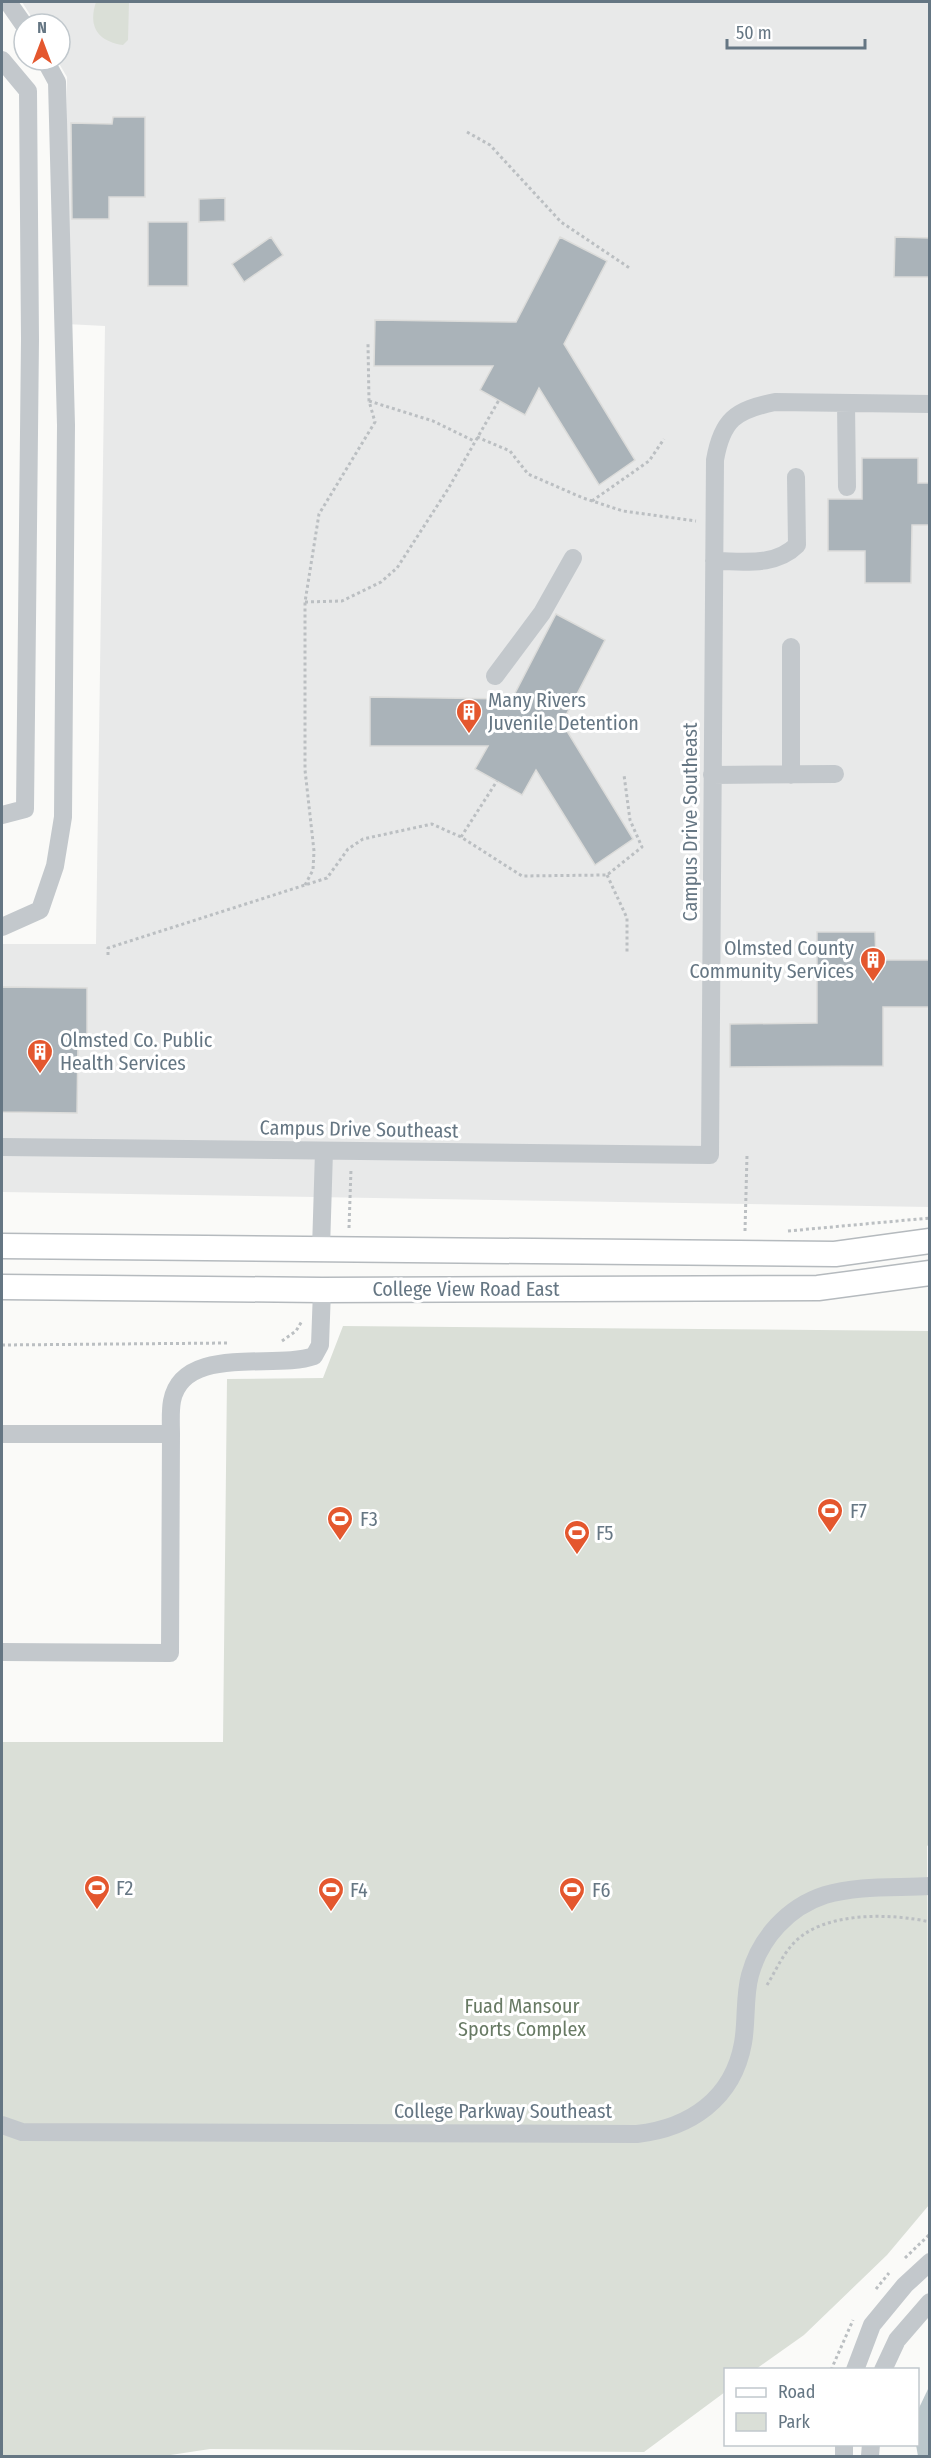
<svg xmlns="http://www.w3.org/2000/svg" width="931" height="2458" viewBox="0 0 931 2458" font-family="'Fira Sans Condensed',sans-serif">
<style>
.built{fill:#e8e9e9}
.green{fill:#dadfd7}
.water{fill:#bbc7cb}
.building{fill:#aab3b9;stroke:#dcdcda;stroke-width:1.5}
.lines{fill:none;stroke-linecap:round;stroke-linejoin:round}
.major-casing{stroke:#b5babe;stroke-width:27}
.path{stroke:#bbbfc2;stroke-width:3;stroke-dasharray:3 3;stroke-linecap:butt}
.minor{stroke:#c3c8cc;stroke-width:18}
.major{stroke:#fff;stroke-width:24}
.labels{text-anchor:middle;dominant-baseline:central;stroke-width:6;stroke-linejoin:round;paint-order:stroke}
.poi-label{font-size:20px;fill:#657683;stroke:#fff;text-anchor:start}
.street-label{font-size:20px;fill:#657683;stroke:#fff}
.park-label{font-size:20px;fill:#687a64;stroke:#fff}
</style>
<rect width="100%" height="100%" fill="#fafaf8"/>
<path class="built" d="M22,2H929V1207L2,1192V944H96L105,326L66,324L67,77L57,60H60V24H36Z"/>
<path class="green" d="M96,2H129L128,40L123,45C97,41 88,26 96,2Z
M343,1326L929,1331L930,1844L927,1846L929,2205L887,2255L804,2335L756,2369L726,2370L725,2392L644,2452L210,2449L164,2456H2V1742H223L227,1379L323,1378Z"/>
<path class="water" d="M929,2387V2456H918L916,2445L918,2410Z"/>
<path class="building" d="M113,117H145V197H109V219H72L71,123L112,124Z
M225,198V221L199,222V199Z
M148,222H188V286H148Z
M271,237L283,255L244,282L232,264Z
M560,237L607,261L564,344L635,460L599,485L539,388L525,415L480,390L493,366H374L375,320L516,322Z
M895,237L930,238V277H894Z
M862,458H918V483H930V525H912L911,583H865V551H828V499H862Z
M556,614L605,640L562,723L633,839L595,865L536,770L522,795L475,769L488,746H370V697L512,699Z
M817,932H875L876,960H930V1007H883V1066L730,1067V1024L817,1023Z
M2,987L87,988V1038H78L77,1113L2,1112Z"/>
<g class="lines">
<defs>
<path id="major" d="M2,1246L835,1254L930,1241
M2,1287L322,1290L818,1288L930,1273"/>
</defs>
<use href="#major" class="major-casing"/>
<path class="path" d="M467,132L490,145L561,222L631,269
M369,401L433,421L474,441
M477,437L510,451L528,474L583,498L623,511L696,521
M592,501L649,461L664,439
M305,602L342,601L381,582L397,568L448,489L499,400
M461,837L497,781
M607,875L627,918V952
M305,885L313,870L314,851L305,770V602L319,514L375,422L369,401L368,344
M108,955V948L327,878L348,849L363,839L432,824L461,837L522,876L607,875L642,847L630,820L624,775
M349,1228L351,1169
M745,1231L747,1155
M788,1231L930,1218
M282,1341L296,1331L302,1321
M2,1345L228,1343
M767,1985C775,1972 782,1956 792,1945C821,1911 890,1913 930,1922
M905,2258L930,2234
M876,2289L889,2273
M831,2370L853,2320"/>
<path class="minor" d="M8,2L24,25
M2,60L28,91L30,339L25,809L2,815
M846,403L847,487
M714,561C743,561 775,567 797,545L796,477
M495,676L542,613L573,558
M712,775L835,774
M791,775V647
M2,927L40,910L55,866L63,817L66,425L57,82L45,60
M2,1147L710,1155L715,460C722,420 735,410 775,402L930,404
M321,1249L324,1151
M2,1434H171
M2,1652L170,1653L171,1434C171,1424 170,1412 172,1401C183,1344 275,1370 314,1356L320,1345L322,1290
M2,2125L22,2132L637,2134C690,2128 733,2099 743,2043C747,2021 744,1997 750,1975C760,1938 788,1907 825,1895C858,1885 896,1888 930,1886
M855,2370L872,2325L905,2285L930,2262
M883,2370L897,2340L930,2302
M844,2456V2444
M870,2456L871,2444"/>
<use href="#major" class="major"/>
</g>
<defs>
<symbol id="building-pin" viewBox="-11 -11 22 30"><path d="M0 17L-7.5 6A9.5 9.5 0 1 1 7.5 6Z" fill="#e4572e" stroke="#fff"/><path d="M-4-6H4V6H1V3H-1V6H-4ZM-2.5-4.3h1.7v1.8h-1.7ZM.8-4.3h1.7v1.8H.8ZM-2.5-1h1.7V.8h-1.7ZM.8-1h1.7V.8H.8Z" fill="#fff"/></symbol>
<symbol id="stadium-pin" viewBox="-11 -11 22 30"><path d="M0 17L-7.5 6A9.5 9.5 0 1 1 7.5 6Z" fill="#e4572e" stroke="#fff"/><path d="M0-5a6.5 5 0 1 0 0 10a6.5 5 0 1 0 0-10ZM-3.5-1.8h7v3.6h-7Z" fill="#fff"/></symbol>
</defs>
<g fill-rule="evenodd">
<use href="#building-pin" x="454" y="697" width="30" height="40"/>
<use href="#building-pin" x="858" y="945" width="30" height="40"/>
<use href="#building-pin" x="25" y="1037" width="30" height="40"/>
<use href="#stadium-pin" x="815" y="1496" width="30" height="40"/>
<use href="#stadium-pin" x="325" y="1504" width="30" height="40"/>
<use href="#stadium-pin" x="562" y="1518" width="30" height="40"/>
<use href="#stadium-pin" x="82" y="1873" width="30" height="40"/>
<use href="#stadium-pin" x="316" y="1875" width="30" height="40"/>
<use href="#stadium-pin" x="557" y="1875" width="30" height="40"/>
</g>
<g class="labels">
<g class="poi-label">
<text x="488" y="700">Many Rivers<tspan x="488" dy="23">Juvenile Detention</tspan></text>
<text x="854" y="948" text-anchor="end">Olmsted County<tspan x="854" dy="23">Community Services</tspan></text>
<text x="60" y="1040">Olmsted Co. Public<tspan x="60" dy="23">Health Services</tspan></text>
<text x="850" y="1511">F7</text>
<text x="360" y="1519">F3</text>
<text x="596" y="1533">F5</text>
<text x="116" y="1888">F2</text>
<text x="350" y="1890">F4</text>
<text x="592" y="1890">F6</text>
</g>
<g class="street-label">
<text transform="translate(690 822) rotate(-90)">Campus Drive Southeast</text>
<text transform="translate(359 1129) rotate(1)">Campus Drive Southeast</text>
<text x="466" y="1289">College View Road East</text>
<text x="503" y="2111">College Parkway Southeast</text>
</g>
<g class="park-label">
<text x="522" y="2006">Fuad Mansour<tspan x="522" dy="23">Sports Complex</tspan></text>
</g>
</g>
<rect width="931" height="2458" fill="none" stroke="#657683" stroke-width="6"/>
<rect x="724" y="2368" width="195" height="78" fill="#ffffff" stroke="#c1c8cd" stroke-width="1.5"/>
<rect x="736" y="2388" width="30" height="9" fill="#ffffff" stroke="#c1c8cd" stroke-width="1.5"/>
<text x="778" y="2398" font-size="18" fill="#657683">Road</text>
<rect x="736" y="2413" width="30" height="18" fill="#dadfd7" stroke="#c1c8cd" stroke-width="1.5"/>
<text x="778" y="2428" font-size="18" fill="#657683">Park</text>
<g transform="translate(42 42)"><circle r="28" fill="#ffffff" stroke="#c1c8cd" stroke-width="1.5"/>
<path d="M0-4.5L10 22L0 15L-10 22Z" fill="#e4572e"/>
<text y="-9" font-size="16" font-weight="bold" text-anchor="middle" fill="#657683">N</text>
</g>
<path d="M727 39v9h138v-9" fill="none" stroke="#657683" stroke-width="3"/>
<text x="736" y="39" font-size="18" fill="#657683" stroke="#ffffff" stroke-width="4.5" paint-order="stroke">50 m</text>
</svg>
